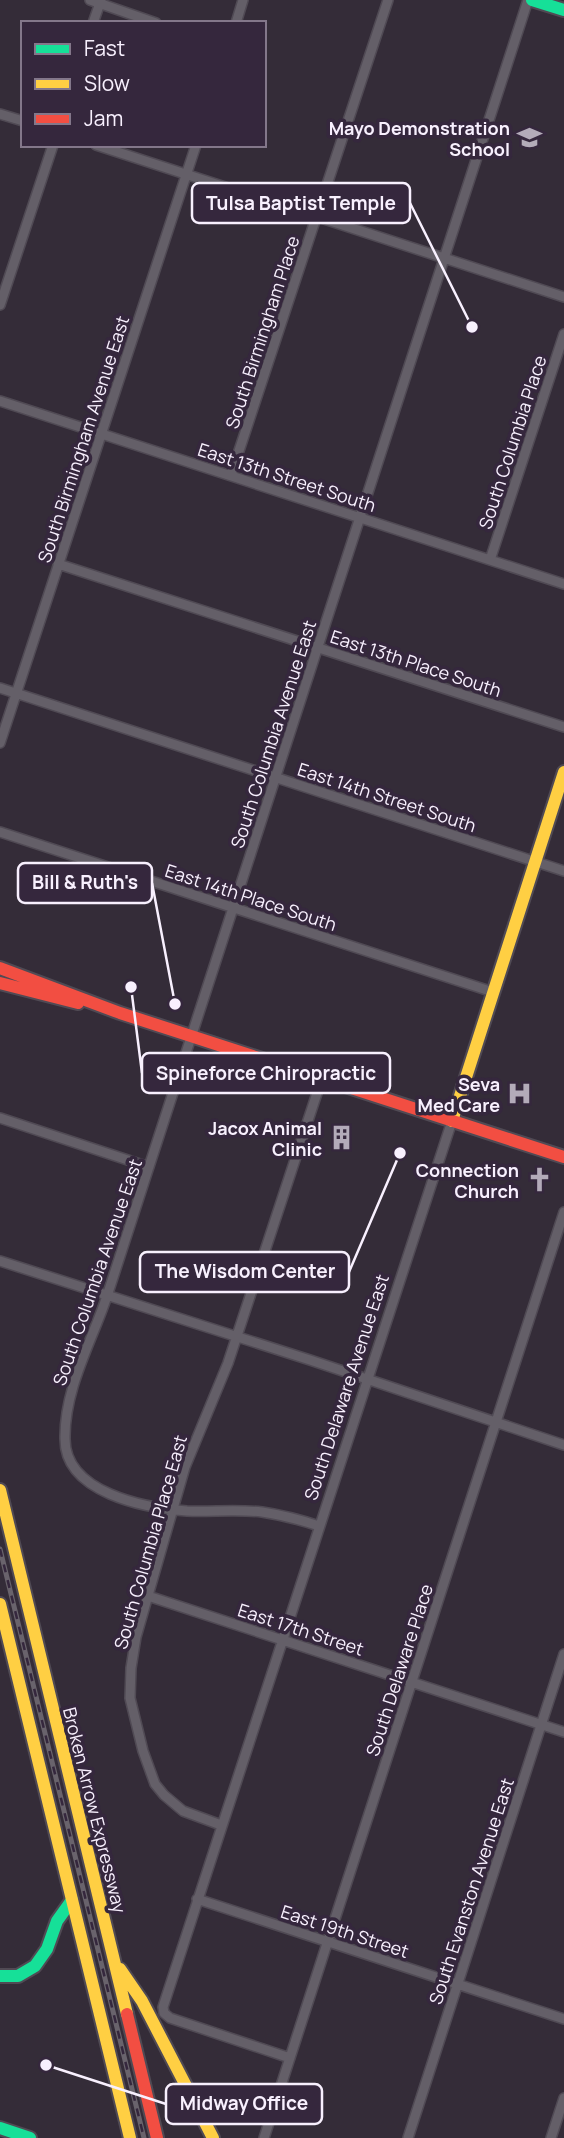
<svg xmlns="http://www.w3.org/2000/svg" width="564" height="2138" viewBox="0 0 564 2138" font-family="Manrope,sans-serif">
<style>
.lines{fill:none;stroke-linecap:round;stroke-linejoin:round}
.street-casing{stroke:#504a54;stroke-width:12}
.fast-casing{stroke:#504a54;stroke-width:16}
.slow-casing{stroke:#504a54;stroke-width:16}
.jam-casing{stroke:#504a54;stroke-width:16}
.street{stroke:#645f68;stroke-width:9}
.fast{stroke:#16e098;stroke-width:12}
.slow{stroke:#ffcf43;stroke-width:12}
.jam{stroke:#f24e42;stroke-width:12}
.rail-casing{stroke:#69636c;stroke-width:5}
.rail{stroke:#35273d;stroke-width:2.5;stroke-dasharray:8;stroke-linecap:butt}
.labels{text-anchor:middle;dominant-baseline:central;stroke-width:7;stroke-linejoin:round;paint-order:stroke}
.poi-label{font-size:18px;font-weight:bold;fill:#f8f0fe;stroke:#35273d;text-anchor:end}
.street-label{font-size:18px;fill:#f8f0fe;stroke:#35273d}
.leader{fill:none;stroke:#f8f0fe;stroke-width:2.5}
.callout-dot{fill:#f8f0fe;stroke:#35273d;stroke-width:2.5}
.callout{fill:#35273d;stroke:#f8f0fe;stroke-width:2.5}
.callout-label{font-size:19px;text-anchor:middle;font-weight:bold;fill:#f8f0fe}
</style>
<rect width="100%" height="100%" fill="#342c38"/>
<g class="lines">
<defs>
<path id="street" d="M90,0L156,23
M93,23L101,0
M236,23L243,0
M0,114L23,121
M96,145L564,297
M0,305L53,145
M0,401L564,584
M231,475L388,0
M490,560L564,334
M58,564L564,727
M0,688L564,871
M0,743L196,145
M0,832L493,992
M0,1118L149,1167
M0,1261L310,1360L564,1445
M319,1526C301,1520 282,1515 262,1512C237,1509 212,1512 187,1511C145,1508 65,1493 65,1439C64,1389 92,1341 107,1296L528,0
M148,1596L564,1732
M221,1825L183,1811L164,1795L155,1784L143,1751L130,1698L131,1668L136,1637L185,1467L228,1363L322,1078
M197,1899L564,2019
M290,2058L170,2018L164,2013L163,2007L452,1121
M264,2138L564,1212
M408,2138L564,1654
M551,2138L564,2098"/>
<path id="fast" d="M532,0L564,10
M0,1976H18L35,1966L47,1949L57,1921L72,1900
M0,2128L30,2138"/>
<path id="slow" d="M452,1121L564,772
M0,1490L127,2014
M0,1604L130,2138
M120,1969L142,2001L213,2138"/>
<path id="jam" d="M0,968L120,1013L564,1157
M0,983L78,1003
M127,2014L157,2138"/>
</defs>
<use href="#street" class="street-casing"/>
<use href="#fast" class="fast-casing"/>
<use href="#slow" class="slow-casing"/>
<use href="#jam" class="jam-casing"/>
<use href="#street" class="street"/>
<use href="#fast" class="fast"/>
<use href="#slow" class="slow"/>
<use href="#jam" class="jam"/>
<defs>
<path id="rail" d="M0,1549L144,2138"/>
</defs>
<use href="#rail" class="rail-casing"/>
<use href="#rail" class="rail"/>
</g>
<defs>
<symbol id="school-bare" viewBox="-9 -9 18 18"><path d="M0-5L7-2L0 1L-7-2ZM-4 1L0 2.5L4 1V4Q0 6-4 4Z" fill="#b3abb9" stroke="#35273d" stroke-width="2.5" paint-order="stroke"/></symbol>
<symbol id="hospital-bare" viewBox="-9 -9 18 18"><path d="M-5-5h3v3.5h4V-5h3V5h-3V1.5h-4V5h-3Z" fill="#b3abb9" stroke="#35273d" stroke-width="2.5" paint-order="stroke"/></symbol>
<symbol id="building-bare" viewBox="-9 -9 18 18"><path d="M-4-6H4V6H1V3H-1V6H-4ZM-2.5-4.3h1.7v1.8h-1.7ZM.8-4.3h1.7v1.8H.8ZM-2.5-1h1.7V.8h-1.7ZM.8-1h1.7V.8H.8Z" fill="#b3abb9" stroke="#35273d" stroke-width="2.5" paint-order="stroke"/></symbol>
<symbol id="church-bare" viewBox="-9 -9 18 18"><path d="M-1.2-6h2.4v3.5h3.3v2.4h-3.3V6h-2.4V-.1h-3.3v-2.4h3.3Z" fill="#b3abb9" stroke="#35273d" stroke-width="2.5" paint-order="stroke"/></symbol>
</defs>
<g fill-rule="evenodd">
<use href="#school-bare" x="512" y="120" width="35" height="35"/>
<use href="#hospital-bare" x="502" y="1076" width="35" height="35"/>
<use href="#building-bare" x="324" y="1120" width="35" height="35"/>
<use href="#church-bare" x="522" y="1162" width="35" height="35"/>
</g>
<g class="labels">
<g class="poi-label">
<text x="510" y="128">Mayo Demonstration<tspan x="510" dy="21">School</tspan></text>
<text x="500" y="1084">Seva<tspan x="500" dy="21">Med Care</tspan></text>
<text x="322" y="1128">Jacox Animal<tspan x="322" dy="21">Clinic</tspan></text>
<text x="519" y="1170">Connection<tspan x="519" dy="21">Church</tspan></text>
</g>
<g class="street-label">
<text transform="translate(262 332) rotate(-72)">South Birmingham Place</text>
<text transform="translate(83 439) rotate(-72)">South Birmingham Avenue East</text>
<text transform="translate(512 442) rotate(-72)">South Columbia Place</text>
<text transform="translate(287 477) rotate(18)">East 13th Street South</text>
<text transform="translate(416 663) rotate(18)">East 13th Place South</text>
<text transform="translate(273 734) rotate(-72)">South Columbia Avenue East</text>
<text transform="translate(387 797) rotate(18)">East 14th Street South</text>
<text transform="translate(251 897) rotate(18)">East 14th Place South</text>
<text transform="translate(97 1272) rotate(-71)">South Columbia Avenue East</text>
<text transform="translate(346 1387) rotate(-72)">South Delaware Avenue East</text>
<text transform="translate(150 1542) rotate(-74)">South Columbia Place East</text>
<text transform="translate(301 1629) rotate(18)">East 17th Street</text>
<text transform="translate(399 1670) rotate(-72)">South Delaware Place</text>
<text transform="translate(95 1810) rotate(76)">Broken Arrow Expressway</text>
<text transform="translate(471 1891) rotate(-72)">South Evanston Avenue East</text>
<text transform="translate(345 1931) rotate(18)">East 19th Street</text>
</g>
</g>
<path class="leader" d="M472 327L410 203M175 1004L152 883M131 987L142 1073M400 1153L349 1272M46 2065L166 2104"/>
<g class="callout-dot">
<circle cx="472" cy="327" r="7"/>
<circle cx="175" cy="1004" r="7"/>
<circle cx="131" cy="987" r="7"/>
<circle cx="400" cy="1153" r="7"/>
<circle cx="46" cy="2065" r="7"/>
</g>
<g class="callout">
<rect x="192" y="183" width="218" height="40" rx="7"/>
<rect x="18" y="863" width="134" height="40" rx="7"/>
<rect x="142" y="1053" width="248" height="40" rx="7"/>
<rect x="140" y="1252" width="209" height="40" rx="7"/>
<rect x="166" y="2084" width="156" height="40" rx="7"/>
</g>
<g class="callout-label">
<text x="301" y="210">Tulsa Baptist Temple</text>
<text x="85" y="889">Bill &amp; Ruth's</text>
<text x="266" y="1080">Spineforce Chiropractic</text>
<text x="245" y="1278">The Wisdom Center</text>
<text x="244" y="2110">Midway Office</text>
</g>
<rect x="21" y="21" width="245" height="126" fill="#35273d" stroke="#83778a" stroke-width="2"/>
<rect x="35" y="44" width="35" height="10" fill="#16e098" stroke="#83778a" stroke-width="2"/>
<text x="84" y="56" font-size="21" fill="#f8f0fe">Fast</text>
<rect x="35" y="79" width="35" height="10" fill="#ffcf43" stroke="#83778a" stroke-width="2"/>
<text x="84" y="91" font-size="21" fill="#f8f0fe">Slow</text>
<rect x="35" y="114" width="35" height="10" fill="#f24e42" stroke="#83778a" stroke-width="2"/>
<text x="84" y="126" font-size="21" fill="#f8f0fe">Jam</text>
</svg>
